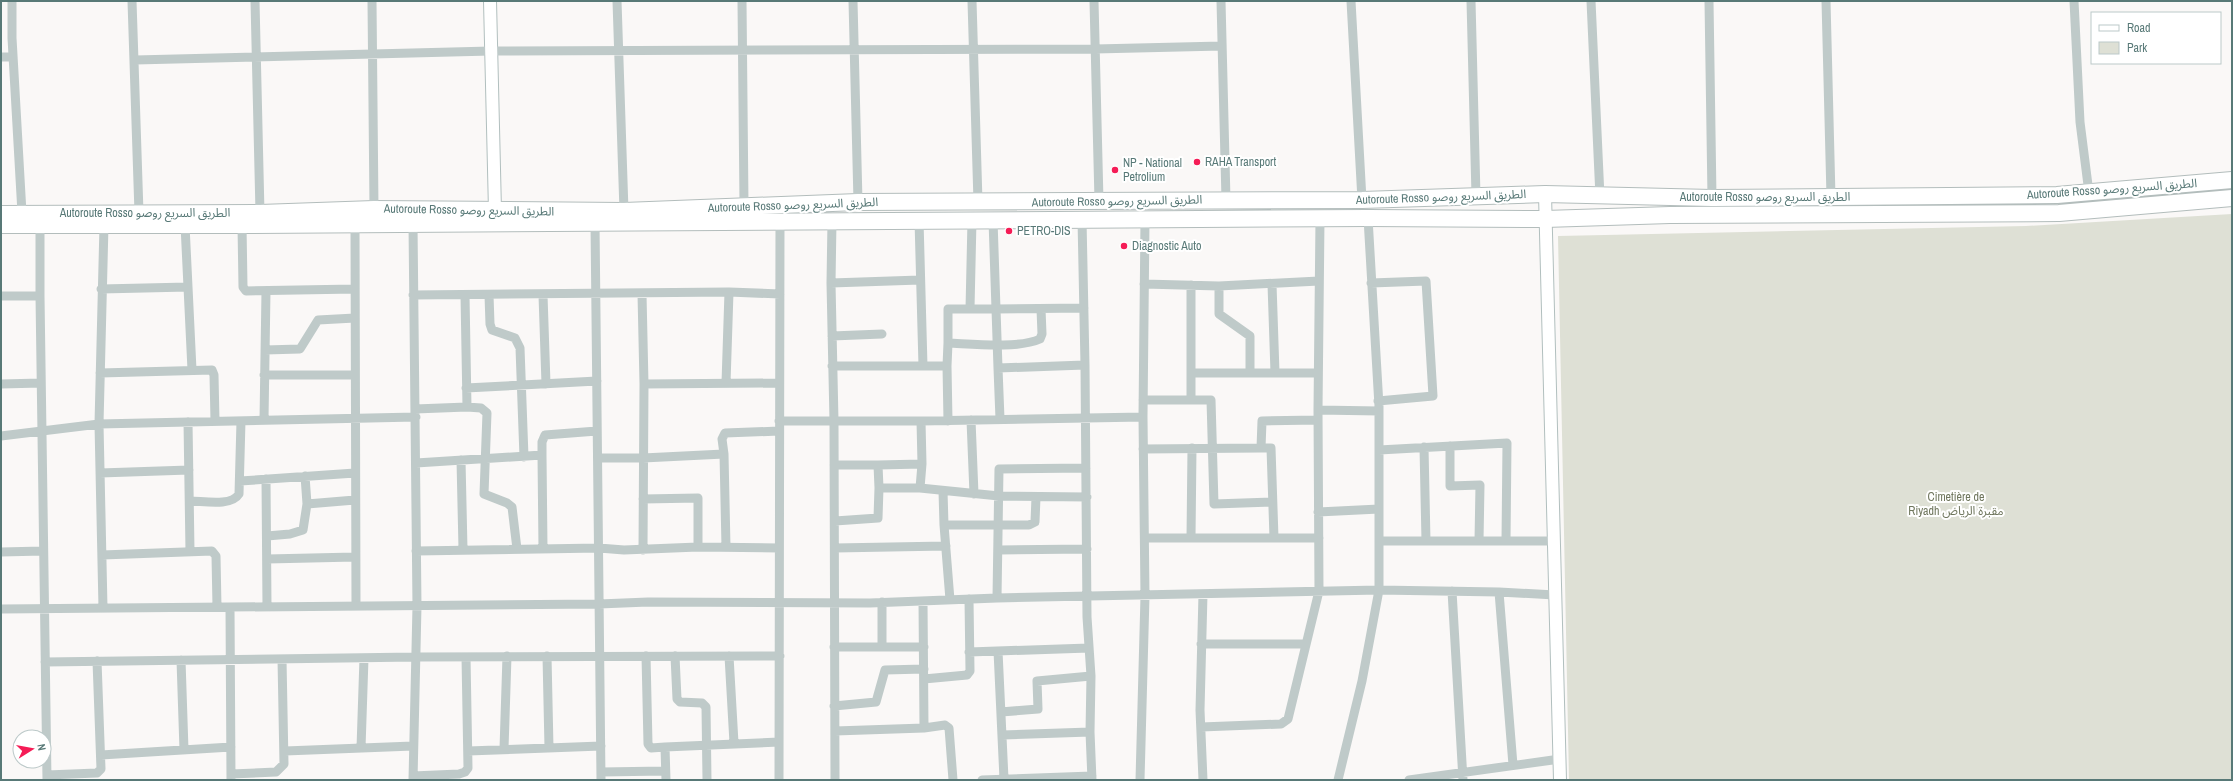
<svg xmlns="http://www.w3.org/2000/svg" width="2233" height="781" viewBox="0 0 2233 781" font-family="'Archivo Narrow','Noto Sans Arabic',sans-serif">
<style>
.green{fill:#dee0d5}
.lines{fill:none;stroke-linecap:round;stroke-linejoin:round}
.secondary-casing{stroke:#b1bfbe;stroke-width:14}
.highway-casing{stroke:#b3bdbc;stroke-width:18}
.street{stroke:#bfcac9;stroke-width:9}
.secondary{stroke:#fff;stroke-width:12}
.highway{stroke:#fff;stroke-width:16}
.poi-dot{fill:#f51c56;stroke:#fff;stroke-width:1.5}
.labels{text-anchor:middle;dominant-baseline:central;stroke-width:4;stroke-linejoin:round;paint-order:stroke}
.poi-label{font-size:12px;fill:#587977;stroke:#fff;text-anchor:start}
.street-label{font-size:12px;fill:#587977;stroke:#fff}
.park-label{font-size:12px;fill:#6f765d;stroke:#fff}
</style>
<rect width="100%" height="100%" fill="#faf8f7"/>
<path class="green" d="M2232,214V780H1569L1558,236L2026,226Z"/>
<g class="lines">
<defs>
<path id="secondary" d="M490,1L495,211
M1545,194L1560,780"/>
<path id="highway" d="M1,214L260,213L374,209L624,211L858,202L1362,200L1545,194L1712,198L2057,195L2232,180
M1,225H242L1368,218L1545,219L1670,215L2059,213L2232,198"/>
</defs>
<use href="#secondary" class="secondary-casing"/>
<use href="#highway" class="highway-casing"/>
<path class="street" d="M12,1V38L22,213
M132,1L139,213
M255,1L260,213
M372,1L374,209
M617,1L624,211
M742,1L744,205
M853,1L858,202
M972,1L978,202
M1094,1L1099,201
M1221,1L1226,200
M1351,1L1362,200
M1471,1L1476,196
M1591,1L1600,197
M1709,1L1712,198
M1826,1L1831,197
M2074,1L2080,122L2089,193
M1,57H13
M135,60L491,51L1095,49L1222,46
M1082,219L1085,365
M919,220L923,366
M972,220L970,309H996L993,220
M832,221L831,283L834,421L835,780
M595,223L601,780
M355,224L356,606
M40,225V296L47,780
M242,225L243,287L246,291L355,289
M831,283L920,280
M1371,283L1426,281L1433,396L1378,401
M1144,284L1219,286V314L1250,336V373
M1272,284L1275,373
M1191,285V400
M1219,286L1319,281
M188,287L192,370
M101,289L188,287L185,225
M642,294L644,384L643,550
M413,295L729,292L780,294
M489,295L490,324L492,330L515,338L520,348L524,457
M543,295L546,384
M1,296H40
M832,336L882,334
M948,343V309H970
M265,350L300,349L318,320L355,318
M832,366H947L948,421
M947,366L948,343C972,344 1018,349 1040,339L1042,334L1041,309
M998,368L996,309L1084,308
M100,373L212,370L214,375L215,421
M1191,373H1318
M264,375H355
M726,383L729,292
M1,384L41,383
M644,384L779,383
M466,388L597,381
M1143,400H1211L1214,504L1272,502
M467,407L481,408L487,413L484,494L507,503L512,507L517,549
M415,409L467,407L465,295
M1318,410L1379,411
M1000,419L998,368L1085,365L1087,617L1091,676L1090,732L1092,780
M264,420L266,291
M971,420L974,494
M779,421H921L1143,417
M921,421L922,464
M188,422L190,551
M1,436L99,424L416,417
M1450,446V486L1480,485L1479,541
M1424,447L1426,541
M1143,449L1261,448
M1379,450L1507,443L1506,541
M724,454L726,547
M542,455V442L545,435L597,431
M598,458H643L724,454L722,439L725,433L779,431
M461,460L463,549
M416,463L542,455L543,548
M834,465H878L879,488H920L999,496L1087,497
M878,465L922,464L920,488
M100,473L189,470
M266,479L267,606
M240,481L355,473
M943,491L944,525
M643,499L698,498V547
M190,501C203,501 231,507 239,494L241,421
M307,504L355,500
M1318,512L1379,509
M835,521L878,518L879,488
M267,536L290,534L303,530L307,504L305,476
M1145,538H1319
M1191,538L1192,448
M1274,538L1271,448H1261L1262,421L1318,420
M1379,541H1554
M835,548L946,546
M999,550L1087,549
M416,551L599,548L624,550L698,547L779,548
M1,552L43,551
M102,555L212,551L216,556L217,607
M267,559L355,557
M1452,591L1463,780
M1499,592L1513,765
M1203,594L1200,710L1203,780
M997,598L999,469L1086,468
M950,600L944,525H1029L1035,522L1036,497
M230,607L231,780
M103,608L99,424L104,225
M1,609L599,604L648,602L870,603L997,598L1379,590L1499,592L1555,595
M1201,644H1306
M834,647H924
M882,647V602
M998,651L1004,779
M969,652L1089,648
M547,656L549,748
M646,656L648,744L651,748L665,747L666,780
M675,656L677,699L680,702L702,703L706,707L707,780
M729,656L734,743
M181,660L184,750
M45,662L415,657L780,656
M924,679L967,675L970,671L969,599
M834,706L876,702L885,670L924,669
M1001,712L1038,709L1037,681L1091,676
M1201,727L1281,724L1288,719L1319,591L1318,410L1320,219
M924,728L945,725L949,728L953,780
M835,731L924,728L923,601
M1002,735L1090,732
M665,747L779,742
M361,748L364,658
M504,749L507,656
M285,751L413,746
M468,751L601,746
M101,755L231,747
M601,772L665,771
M231,774L276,772L284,764L282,659
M47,775L97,773L101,769L97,661
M413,776L459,774L465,772L468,768L466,657
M413,780L417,606L413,224
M779,780L780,221
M982,780L1092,776
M1140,780L1145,596L1143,417L1145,219
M1338,780L1362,681L1379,590V406L1368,218
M1409,780L1560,759"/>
<use href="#secondary" class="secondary"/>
<use href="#highway" class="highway"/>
</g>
<g class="poi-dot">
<circle cx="1197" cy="162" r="4"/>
<circle cx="1115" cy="170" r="4"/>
<circle cx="1009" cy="231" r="4"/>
<circle cx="1124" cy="246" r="4"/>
</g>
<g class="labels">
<g class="poi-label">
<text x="1205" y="162">RAHA Transport</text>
<text x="1123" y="163">NP - National<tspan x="1123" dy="14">Petrolium</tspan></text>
<text x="1017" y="231">PETRO-DIS</text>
<text x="1132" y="246">Diagnostic Auto</text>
</g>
<g class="street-label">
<text transform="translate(2112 189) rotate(-4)">Autoroute Rosso الطريق السريع روصو</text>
<text transform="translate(1441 197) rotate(-2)">Autoroute Rosso الطريق السريع روصو</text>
<text x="1765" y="197">Autoroute Rosso الطريق السريع روصو</text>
<text transform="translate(1117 201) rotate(-1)">Autoroute Rosso الطريق السريع روصو</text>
<text transform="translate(793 205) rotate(-2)">Autoroute Rosso الطريق السريع روصو</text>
<text transform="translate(469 210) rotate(1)">Autoroute Rosso الطريق السريع روصو</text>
<text x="145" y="213">Autoroute Rosso الطريق السريع روصو</text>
</g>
<g class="park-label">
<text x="1956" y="497">Cimetière de<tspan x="1956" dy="14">Riyadh مقبرة الرياض</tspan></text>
</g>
</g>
<rect width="2233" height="781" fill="none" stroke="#587977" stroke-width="4"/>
<rect x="2091" y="12" width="130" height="52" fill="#ffffff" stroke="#bcc9c9"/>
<rect x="2099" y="25" width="20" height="6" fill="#ffffff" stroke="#bcc9c9"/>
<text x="2127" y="32" font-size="12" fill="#587977">Road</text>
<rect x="2099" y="42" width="20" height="12" fill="#dee0d5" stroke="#bcc9c9"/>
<text x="2127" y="52" font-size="12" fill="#587977">Park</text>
<g transform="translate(32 749) rotate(79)"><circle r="19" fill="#ffffff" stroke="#bcc9c9"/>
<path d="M0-3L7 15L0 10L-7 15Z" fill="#f51c56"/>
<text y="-6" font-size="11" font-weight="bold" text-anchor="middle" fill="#587977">N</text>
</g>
</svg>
